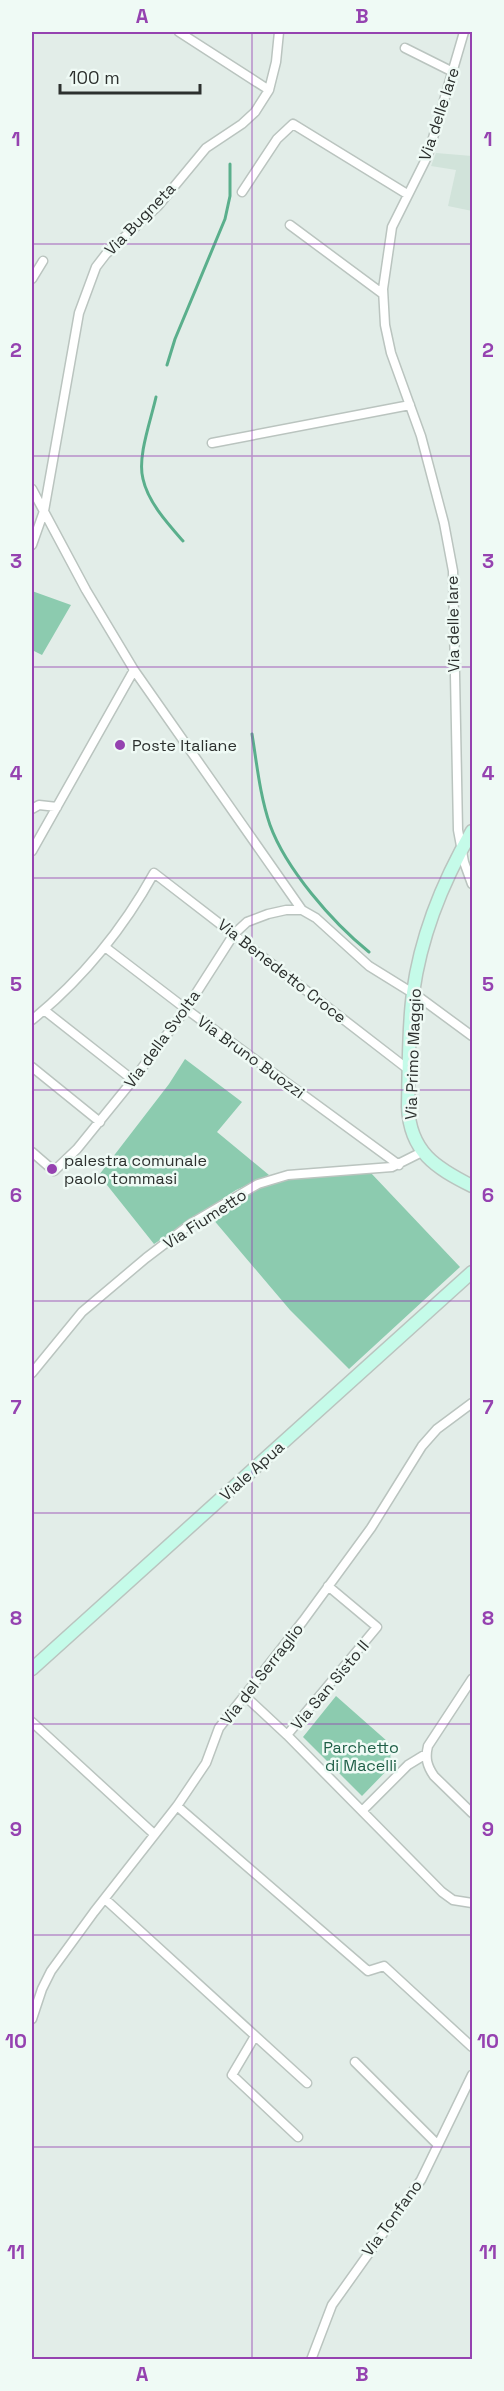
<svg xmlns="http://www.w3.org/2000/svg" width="504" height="2391" viewBox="0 0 504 2391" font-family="'Space Grotesk',sans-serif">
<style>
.built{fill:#d1e3da}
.green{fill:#8ccbaf}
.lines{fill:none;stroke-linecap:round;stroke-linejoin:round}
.stream{stroke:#5aaf8c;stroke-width:3}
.street-casing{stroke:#bac4bf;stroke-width:11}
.secondary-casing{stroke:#bac4bf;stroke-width:15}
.street{stroke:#fff;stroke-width:8}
.secondary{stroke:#c5fbe9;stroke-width:12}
.grid{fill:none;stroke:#9542b0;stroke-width:1.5;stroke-opacity:0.55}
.poi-dot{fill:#9542b0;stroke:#effaf5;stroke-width:2}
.labels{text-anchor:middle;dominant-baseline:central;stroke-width:5;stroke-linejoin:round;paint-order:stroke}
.street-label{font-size:16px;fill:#2c302e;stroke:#effaf5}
.poi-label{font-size:16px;fill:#2c302e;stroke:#effaf5;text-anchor:start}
.park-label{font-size:16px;fill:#1f5f47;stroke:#effaf5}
.neatline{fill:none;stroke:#9542b0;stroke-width:2}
.grid-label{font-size:20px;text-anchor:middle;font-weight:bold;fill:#9542b0}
</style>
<rect width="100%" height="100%" fill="#e2ede8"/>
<path class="built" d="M436,153L472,156V211L448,206L456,170L431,166Z"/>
<path class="green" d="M32,591L71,605L42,655L32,650Z
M185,1059L242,1102L217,1132L269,1175L236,1190L154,1244L99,1175L169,1084Z
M370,1172L460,1267L349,1369L290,1310L212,1218C230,1206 248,1192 268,1184C299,1172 337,1175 370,1172Z
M336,1696L396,1749L390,1756L395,1762L362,1796L303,1737Z"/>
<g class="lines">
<path class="stream" d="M167,365L175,339L225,219L230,196V164
M156,397C151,420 137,457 143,479C148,502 168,524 183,541
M252,734C257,765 260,796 270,825C286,869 332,922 369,952"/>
<defs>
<path id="street" d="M179,32L269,90
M464,32L428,155L392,227L383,289L385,325L391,353L421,436L444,523L453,571L458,830L464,862L472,884
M405,48L453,72
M242,192L277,139L293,124L407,194
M290,225L383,294
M32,279L43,261
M212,443L410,405
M32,489L86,590L134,670L302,910
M32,545L44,511L79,313L96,267L106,254L158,206L206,148L242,124L255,112L269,90L276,62L279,32
M32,809L39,805L57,807
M32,851L134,670
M105,947L186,1009L399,1165
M44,1010L133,1080
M32,1020C81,980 123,929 154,873L409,1070
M32,1067L100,1122
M32,1152L54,1171L77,1149L133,1080L186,1009L234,934L247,922L268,914L286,910H302L316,918L369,966L419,997L472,1036
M32,1373L82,1312L146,1258L192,1223L258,1184L288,1175L392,1167L422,1152
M472,1679L428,1746C425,1758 427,1766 434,1776L472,1813
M244,1695L287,1735L442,1892L453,1900L472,1903
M32,1722L154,1834
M287,1735L377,1627L328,1586
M177,1806L368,1971L384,1966L472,2047
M362,1811L408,1765L426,1754
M105,1899L307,2083
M32,2019L42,1989L51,1971L94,1912L177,1806L206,1763L219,1728L303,1621L371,1528L422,1446L437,1429L472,1403
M255,2036L232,2075L298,2137
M355,2062L438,2145
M311,2360L332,2305L421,2180L472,2075"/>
<path id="secondary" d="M472,831C443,881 421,934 413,993C408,1030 409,1069 408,1107C410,1152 436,1168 472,1186
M32,1669L472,1272"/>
</defs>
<use href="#street" class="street-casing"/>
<use href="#secondary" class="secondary-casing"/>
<use href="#street" class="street"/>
<use href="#secondary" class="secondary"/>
</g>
<path class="grid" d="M252,32V2360M32,244H472M32,456H472M32,667H472M32,878H472M32,1090H472M32,1301H472M32,1513H472M32,1724H472M32,1935H472M32,2147H472"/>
<g class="poi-dot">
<circle cx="120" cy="745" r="6"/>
<circle cx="52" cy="1169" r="6"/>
</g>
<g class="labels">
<g class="street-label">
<text transform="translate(439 114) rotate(-72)">Via delle Iare</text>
<text transform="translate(140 219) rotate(-46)">Via Bugneta</text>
<text transform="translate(453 624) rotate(-91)">Via delle Iare</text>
<text transform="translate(282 971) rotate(38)">Via Benedetto Croce</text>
<text transform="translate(162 1039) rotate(-54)">Via della Svolta</text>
<text transform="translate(413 1054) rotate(-88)">Via Primo Maggio</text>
<text transform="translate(251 1057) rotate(36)">Via Bruno Buozzi</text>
<text transform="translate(205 1219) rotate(-33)">Via Fiumetto</text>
<text transform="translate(252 1471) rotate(-42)">Viale Apua</text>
<text transform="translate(262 1674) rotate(-52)">Via del Serraglio</text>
<text transform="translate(330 1685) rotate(-50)">Via San Sisto II</text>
<text transform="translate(392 2218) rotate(-54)">Via Tonfano</text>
</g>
<g class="poi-label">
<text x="132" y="745">Poste Italiane</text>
<text x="64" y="1160">palestra comunale<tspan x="64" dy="18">paolo tommasi</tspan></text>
</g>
<g class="park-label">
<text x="361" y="1747">Parchetto<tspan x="361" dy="18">di Macelli</tspan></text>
</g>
</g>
<rect width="504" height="2391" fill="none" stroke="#effaf5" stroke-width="66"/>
<path d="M60 84v9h140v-9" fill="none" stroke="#2c302e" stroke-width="3"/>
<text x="69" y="84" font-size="18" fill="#2c302e" stroke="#effaf5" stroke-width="4.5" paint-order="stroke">100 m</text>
<rect x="33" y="33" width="438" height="2325" class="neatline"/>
<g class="grid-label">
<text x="142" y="23">A</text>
<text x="362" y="23">B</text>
<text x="16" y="146">1</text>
<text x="488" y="146">1</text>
<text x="16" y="357">2</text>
<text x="488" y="357">2</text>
<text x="16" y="568">3</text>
<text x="488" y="568">3</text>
<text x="16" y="780">4</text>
<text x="488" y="780">4</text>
<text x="16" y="991">5</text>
<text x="488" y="991">5</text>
<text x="16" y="1202">6</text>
<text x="488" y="1202">6</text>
<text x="16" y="1414">7</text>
<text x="488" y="1414">7</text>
<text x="16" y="1625">8</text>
<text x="488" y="1625">8</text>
<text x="16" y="1836">9</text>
<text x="488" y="1836">9</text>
<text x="16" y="2048">10</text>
<text x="488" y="2048">10</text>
<text x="16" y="2259">11</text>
<text x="488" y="2259">11</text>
<text x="142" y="2381">A</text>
<text x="362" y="2381">B</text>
</g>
</svg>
